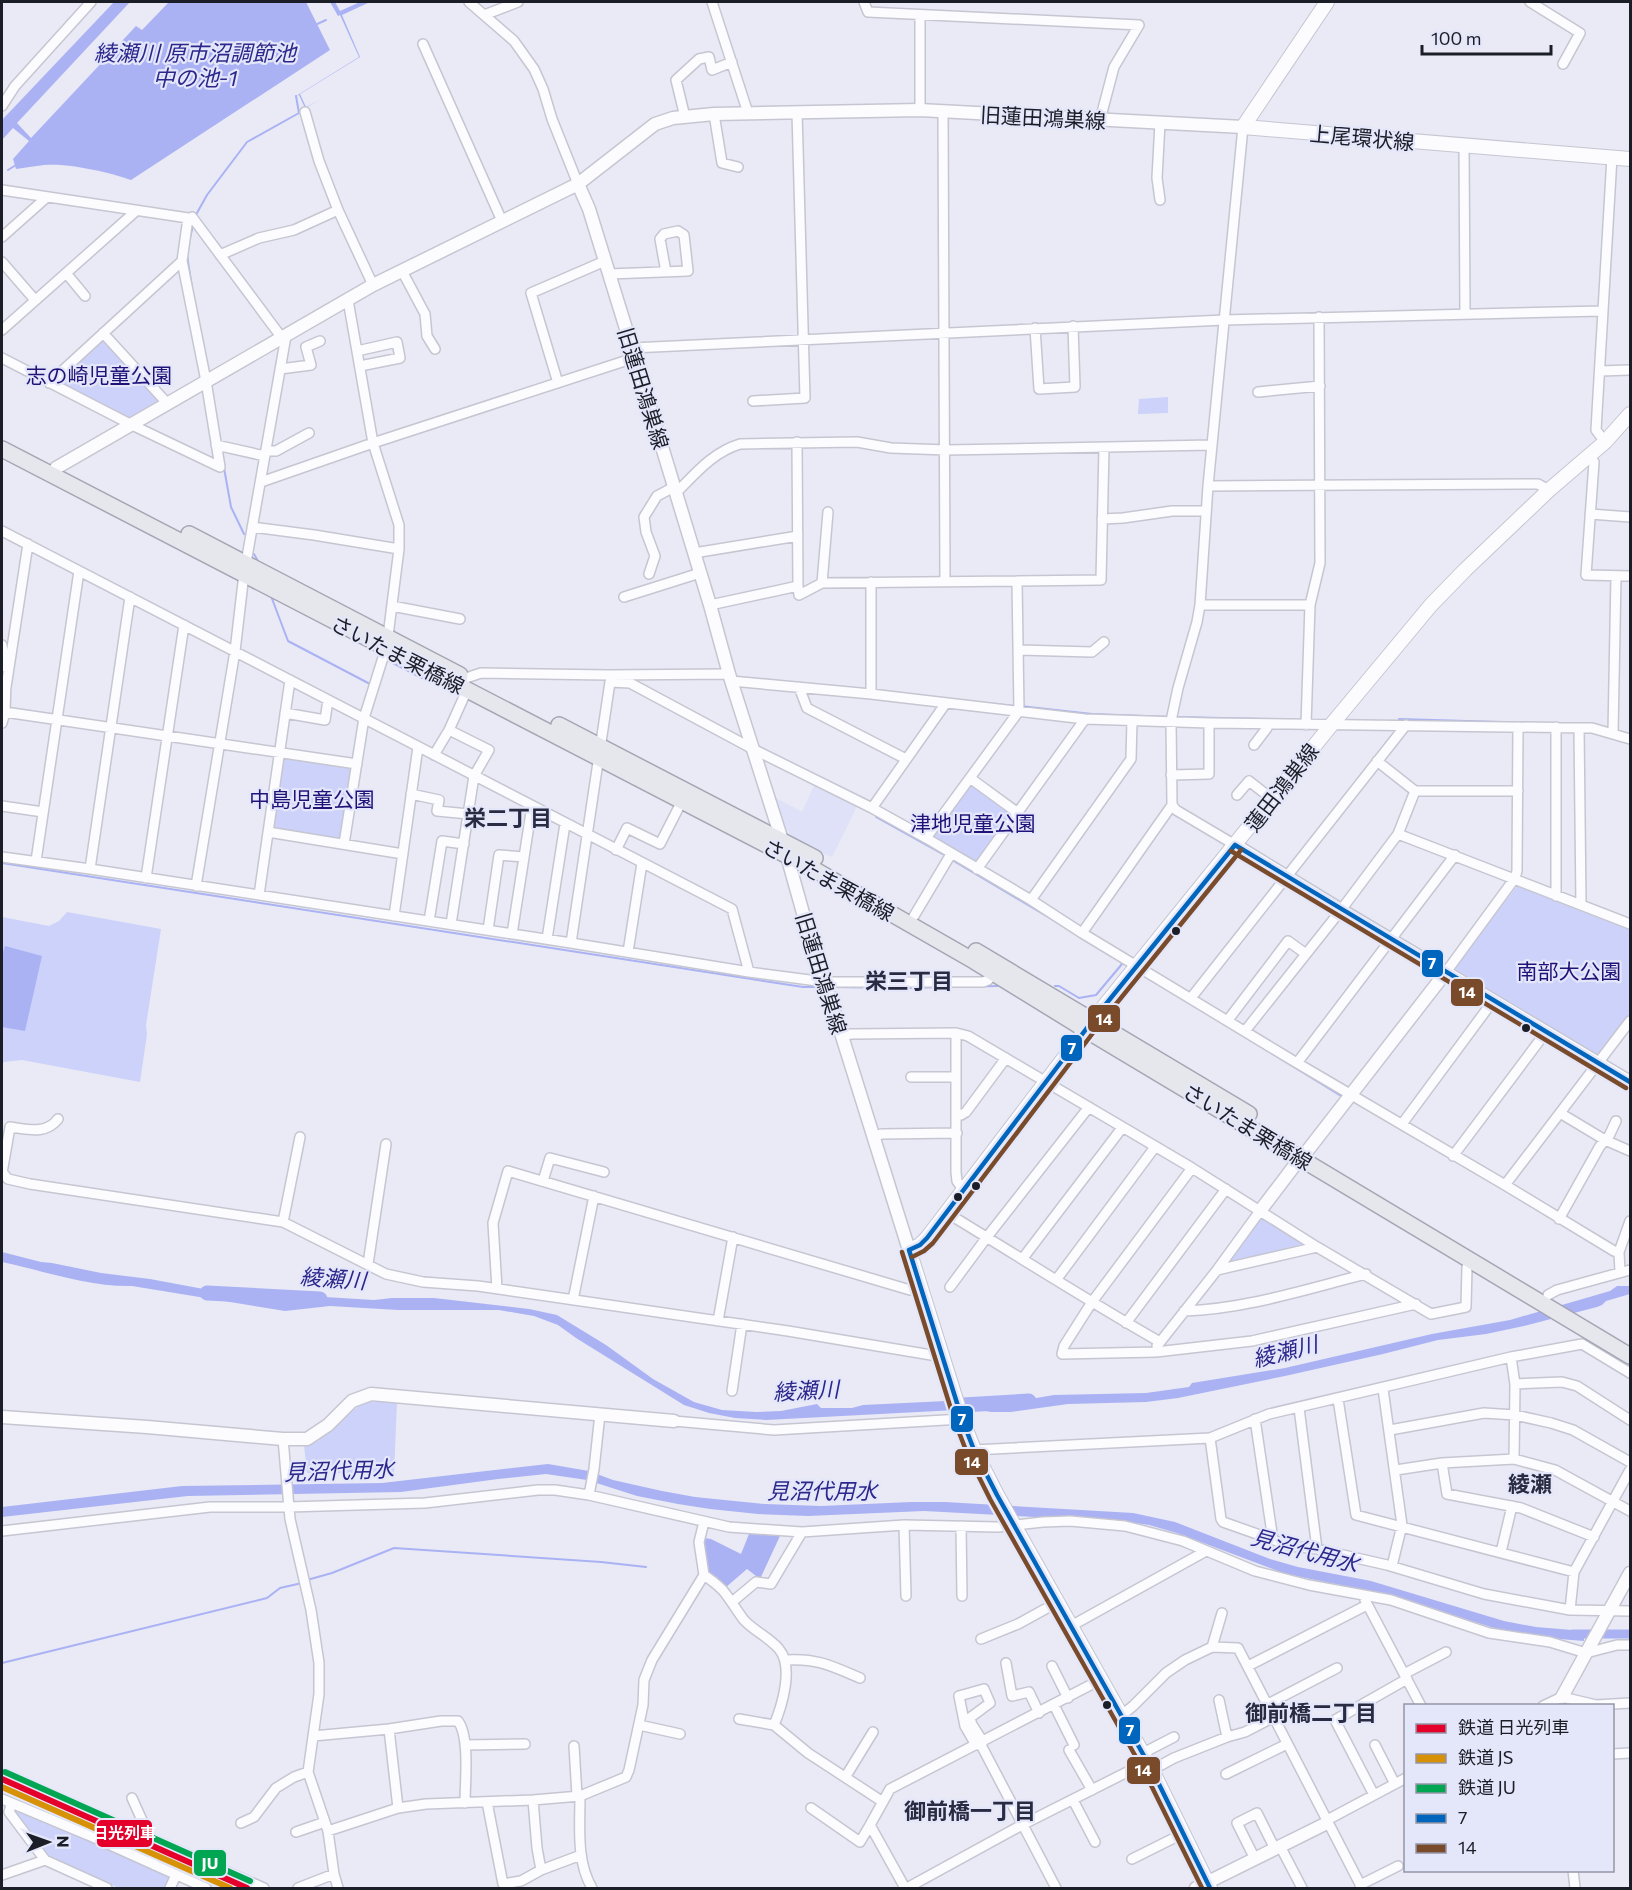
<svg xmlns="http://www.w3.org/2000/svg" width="1632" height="1890" viewBox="0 0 1632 1890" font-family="Commissioner,'Noto Sans JP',sans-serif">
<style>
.built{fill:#dee1f7}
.green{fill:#ccd2f9}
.water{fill:#aab2f4}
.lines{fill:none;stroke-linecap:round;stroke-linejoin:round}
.stream{stroke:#aab2f4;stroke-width:2}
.canal{stroke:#aab2f4;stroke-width:9}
.river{stroke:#aab2f4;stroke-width:15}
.minor-casing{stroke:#c5c6d1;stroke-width:12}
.tertiary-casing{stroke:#c5c6d1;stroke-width:15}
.secondary-casing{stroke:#c5c6d1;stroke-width:16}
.primary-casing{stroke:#a5a6b4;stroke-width:18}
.minor{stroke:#fcfcfe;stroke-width:9}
.tertiary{stroke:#fcfcfe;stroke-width:12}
.secondary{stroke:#fcfcfe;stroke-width:14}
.primary{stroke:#e6e7ec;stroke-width:15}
.bus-1-casing{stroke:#e4e7fa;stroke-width:9}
.bus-2-casing{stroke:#e4e7fa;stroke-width:9}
.bus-1{stroke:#0065bd;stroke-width:4.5}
.bus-2{stroke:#7a4b2a;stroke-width:4.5}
.rail-1-casing{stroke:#e4e7fa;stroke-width:10}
.rail-2-casing{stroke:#e4e7fa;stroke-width:10}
.rail-3-casing{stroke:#e4e7fa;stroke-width:10}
.rail-1{stroke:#e4002b;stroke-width:6}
.rail-2{stroke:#d69106;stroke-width:6}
.rail-3{stroke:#00a651;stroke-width:6}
.bus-dot{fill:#1b1d27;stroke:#e4e7fa;stroke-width:2}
.labels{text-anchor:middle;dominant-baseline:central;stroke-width:4.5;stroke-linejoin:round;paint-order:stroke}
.street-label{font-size:21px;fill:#1b1d27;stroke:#e4e7fa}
.park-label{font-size:21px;fill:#211279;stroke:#e4e7fa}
.water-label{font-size:22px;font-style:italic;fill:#2d278c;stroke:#e4e7fa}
.neighbourhood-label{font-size:22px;font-weight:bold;fill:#282b42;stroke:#e4e7fa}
.line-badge{stroke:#e4e7fa;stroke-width:2}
.badge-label{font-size:16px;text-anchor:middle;font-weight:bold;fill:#fff}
</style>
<rect width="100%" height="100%" fill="#e9eaf5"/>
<path class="built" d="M815,784L857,806L832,857L794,840L784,825L776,798L802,812Z"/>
<path class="green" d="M102,337L159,402L132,421L56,380Z
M1168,397V413L1138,414L1139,399Z
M284,757L351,766L341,840L274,830Z
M971,781L1012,810L975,864L933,835Z
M1517,886L1630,930V1015L1599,1057L1456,971L1455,966Z
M67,912L161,929L146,1025L147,1034L140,1082L22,1060L4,1062L2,1065V917L49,926L59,921Z
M1261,1217L1304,1243L1303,1247L1230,1265L1229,1260Z
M364,1402H397L394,1473H307L304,1445L318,1441L348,1414Z
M18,1810L59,1829L64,1827L168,1873L170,1880L167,1888H119L47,1857L14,1814Z"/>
<path class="water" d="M114,2H130L17,123L31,138L136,26L142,30L169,2H306L330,50L131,180C109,172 68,163 44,165C34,166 25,168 16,169L13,159L29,141L13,128L2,140V120Z
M330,2H335L340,11L360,2H370L342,15L360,57L300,94L306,107L320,100L305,108L299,95L296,96L359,57L340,15L338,16Z
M5,946L42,956L25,1031L2,1027V955Z
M2,1252L41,1262L52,1263L101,1273L150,1279L241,1296L267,1298L325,1297L374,1300L392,1298H434L529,1309L557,1315L606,1345L653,1379L694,1402L722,1410L756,1412L781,1411L817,1404L821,1408H852L863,1405L946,1401L1001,1404L1054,1395L1146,1393L1189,1387L1192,1383L1285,1368L1432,1334L1510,1320L1610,1291L1617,1286H1630V1294L1606,1301L1602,1305L1597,1307L1524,1326L1486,1334L1438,1340L1383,1354L1285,1376L1178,1398L1146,1402L1068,1404L1011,1412H991L975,1409L766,1420L735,1418L709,1413L684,1405L576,1338L558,1325L534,1316L499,1310H398L330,1306L285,1311L132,1286C89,1287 44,1271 2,1262Z
M548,1464L589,1471L613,1480L662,1491L695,1497L765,1504L821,1506L911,1502H945L1133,1513L1175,1522L1270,1559L1298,1567L1371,1581L1504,1621L1536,1627L1584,1631V1641L1535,1637L1494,1628L1384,1594L1286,1574L1177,1533L1149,1525L1128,1522L924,1511L808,1516L758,1514L710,1509L678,1504L637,1496L587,1480L546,1474L498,1479L401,1492L188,1496L2,1517V1507L182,1486L382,1483Z
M749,1534L780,1536L760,1579L747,1569L725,1588L707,1572L702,1542L704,1538L711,1539L741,1554Z"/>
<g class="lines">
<path class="stream" d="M315,25L326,20
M8,170L16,165
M197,213L207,195L247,142L299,113L296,96
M190,238L193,225
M187,255L192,288
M224,468L231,507L244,534
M254,554L259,563
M271,596L288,641L370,684L372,679
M392,631L458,666
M385,659L422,678
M479,677L509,678
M734,677L770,680
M958,700L1015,706
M1020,706L1092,714L1170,717
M1176,717L1266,719
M1399,719L1533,723
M876,817L946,856
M952,860L1065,927
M2,863L803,987H823
M1055,986H1059L1079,998L1096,995L1122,964L1119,960
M832,987L904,988L998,986
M1226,1025L1341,1096
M307,1580L332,1573L394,1548L601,1562L646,1567
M2,1663L267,1598L280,1588L302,1583"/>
<path class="canal" d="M1573,1634H1630"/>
<path class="river" d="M207,1293L320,1299
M963,1405L1029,1401"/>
<defs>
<path id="minor" d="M469,2L514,41L534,69L543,89L552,119L578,184
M712,2L748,113
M864,2L868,12L1139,25L1114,67L1100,120
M1530,2L1580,33L1563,64
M484,15L518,2
M920,15V110
M423,44L502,221
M2,106L15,86L91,2
M305,112L319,161L338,210L373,285
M943,112L945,581
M714,114L722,163L738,167
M685,117L676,80L699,59L709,57L712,70L732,62
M1464,145L1465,314
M2,190L188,218L182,261L206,381L220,467L132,425L2,358
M1160,200L1157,178L1160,123
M192,217L282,338
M2,237L47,197
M220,255L259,238L294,230L338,210
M2,262L35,300
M402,271L425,314L427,336L435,349
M66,273L85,296
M609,274L688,271L684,235L678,231L664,234L660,239L666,272
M348,300L373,443L399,525V549L388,636
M1035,328L1039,389L1075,387L1073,326
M2,330L136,211
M103,333L167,403
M632,348L1224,320L1602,311
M357,351L397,342L400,358L360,366
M280,369L311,365L306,347L320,341
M1600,371L1630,370
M49,383L182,261
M558,383L531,293L605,261
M1258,392L1320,386
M753,401L805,398L797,112
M797,442L798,586
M1605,442L1596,430L1612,157
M216,445L265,456
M266,451H276L309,433
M1589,456L1594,462L1586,575L1630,576
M261,482L373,443L634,358
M1208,486L1538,484L1549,490
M676,493C695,474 713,452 740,444L857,442L891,448L946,450L1212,445
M1590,514L1630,517
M1102,519L1123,518L1172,511H1206
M252,527L314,535L399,549
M2,531L732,909L749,972
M694,553L798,536
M649,574L655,556L646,532L644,517L657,496L674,487
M822,583L828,512
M624,597L700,573
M710,605L798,586L799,595L822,583L1101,580L1104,448
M1200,605H1310
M392,606L460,619
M2,645L5,667
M1019,650L1092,652L1104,642
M466,678L481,673L608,675L729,674
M731,681L871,694L1085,719L1209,723L1592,728L1630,739
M6,687L28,544
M799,687L807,708L906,759
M871,694V582
M5,712L357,764
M285,713L325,720L328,700
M2,723L5,712L6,681
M1306,725L1310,605L1320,563L1319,317
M1556,727V896
M1579,728L1581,905
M449,730L467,690
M1613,733L1616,576
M1254,745L1267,728V724
M434,755L449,730L489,750L474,776L451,924
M1377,761L1415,791H1518
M1171,775L1209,774V723
M970,778L1018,813
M411,794L439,800L437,811L469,814
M1237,795L1249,781L1272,799
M1172,805L1176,810L1235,845
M2,806L43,812
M872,808L946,703
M268,832L403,854
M1398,834L1630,924
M926,838L1019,711L1017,581
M344,844L364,718L386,648
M616,850L627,828L660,844L683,799
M2,857L90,869L571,943L749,972L825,982H983L988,980L994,974
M36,861L79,571
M90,869L130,597
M977,869L1085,719
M146,878L184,625
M196,886L235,651L244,574L286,336
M259,895L290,680
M1031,900L1131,759L1132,721
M394,916L418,747
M914,916L951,854
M429,921L442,841L464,844
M488,930L499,855L524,857
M1082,933L1172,805L1171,721L1178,688L1197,622L1200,605L1208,486L1243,127
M512,934L532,806
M547,939L565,824
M571,943L610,682L630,683L753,749L872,808L926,838L1031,900L1082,933L1297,1063L1505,1185L1614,1251L1619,1252
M628,952L642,863
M1446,972L1515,878L1517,871L1518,727
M1191,998L1406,725
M1228,1020L1288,941L1306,954
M1245,1031L1341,910L1398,834L1415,791
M956,1033V1172L957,1181L964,1191
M841,1036L851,1034L956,1033L968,1036L1192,1168L1317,1247L1431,1314L1466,1307L1467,1267L1470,1260
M1297,1063L1455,855
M911,1077H956
M1560,1113L1605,1140L1630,1151
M957,1115H961L966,1112L1006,1058
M1402,1124L1493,1001
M873,1136L882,1134L957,1133
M1453,1156L1546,1032
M1192,1168L1092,1302L1064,1346L1062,1354L1156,1352L1252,1341L1416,1304
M2,1172L8,1179L30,1184L283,1222L386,1274L423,1282L478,1286L788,1331L943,1357
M2,1173L10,1127C27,1129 46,1135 58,1119
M543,1181L550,1158L604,1172
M1505,1185L1630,1021
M947,1213C1018,1256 1088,1301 1160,1342
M1559,1219L1600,1146L1609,1136L1616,1121
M283,1222L300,1137
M1023,1258L1122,1128
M368,1264L386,1144
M1217,1270L1317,1247
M1620,1272L1619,1252L1630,1221
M1056,1280L1155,1147
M950,1287L987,1237L1089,1107
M497,1289L493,1223L508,1171L910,1290L921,1288
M1548,1295L1557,1290L1630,1270
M573,1300L594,1196
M1184,1311C1246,1309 1307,1289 1366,1274
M718,1321L733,1237
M1126,1323L1226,1189
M1157,1346L1217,1270L1260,1211
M1511,1357L1515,1384L1514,1459
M1515,1384L1562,1382L1577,1386L1630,1420
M1383,1389L1402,1525L1392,1566
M732,1391L742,1324
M1338,1399L1356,1515L1574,1572
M1299,1408L1317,1549
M1255,1419L1273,1540
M674,1421L774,1430L962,1419
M1390,1430L1484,1413L1515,1415L1551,1423L1573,1430L1630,1462
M1210,1438L1221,1519L1223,1522L1291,1546L1317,1549L1387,1565L1484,1594L1570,1610L1630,1611
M283,1439L290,1519L311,1610L319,1663V1694L308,1772L328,1831L334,1874L338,1888
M974,1450L1210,1438L1269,1414L1511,1357L1582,1344L1630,1373
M1442,1463L1447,1494L1521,1508L1594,1537
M1396,1470L1442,1463L1514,1459L1555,1470L1630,1511
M589,1495L594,1469L600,1414
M704,1522L699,1542L704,1575C711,1580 720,1586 725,1593C732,1602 737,1611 744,1620C754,1631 770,1638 779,1649C794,1667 782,1706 774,1725L808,1753L883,1802
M904,1525L906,1596
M961,1526L962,1596
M2,1531L210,1507H288L425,1503L538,1490H555L589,1495L729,1527L802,1532L904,1525L998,1527L1043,1522L1070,1521L1125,1526L1183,1541L1255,1571L1309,1585L1391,1600L1489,1633L1550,1642L1586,1653L1617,1645H1630
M1501,1552L1512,1506
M1365,1600L1421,1706
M732,1602L756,1582L771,1584L802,1532
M1570,1610L1574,1572L1630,1470
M1071,1626L1206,1551
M981,1639L1018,1624L1058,1602
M1212,1647L1222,1613
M786,1660C817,1658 832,1666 860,1678
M1006,1663L1012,1696L1029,1692L1039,1713
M1052,1666L1068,1698
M1248,1666L1367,1605
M1404,1674L1446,1652
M1219,1700L1227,1737
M1268,1704L1337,1668
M1054,1705L1074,1745
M1543,1706L1562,1697L1596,1705L1630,1703
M1122,1715L1133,1706L1166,1673L1185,1660L1212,1647L1238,1648L1362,1888
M739,1719L774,1725
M639,1725L680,1734
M389,1729L398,1808
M313,1736L389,1729L441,1721H458C470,1737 465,1782 465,1803
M980,1743L1056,1888
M465,1745L525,1744
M976,1745L965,1726L959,1696L984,1689L990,1703L971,1717V1723L983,1742
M1375,1745L1395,1784
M574,1746L577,1796
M1069,1750L1092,1790
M1143,1753L1174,1737
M1612,1754L1630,1753
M1152,1770L1174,1758L1227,1737L1245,1732L1274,1717
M1226,1774L1287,1744
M846,1776L873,1732
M1374,1795L1335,1720L1407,1679
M580,1796C580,1826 576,1861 592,1888
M132,1798L150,1838L154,1865
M2,1799L88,1835L206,1888
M533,1800L537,1848L541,1870
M1073,1800L1095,1842
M487,1802L503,1884L521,1881L541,1870L581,1855
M12,1803L9,1812L45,1860L107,1888
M811,1808L860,1842L870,1825
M241,1823L254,1817L276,1788L294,1777L308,1772
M1327,1823L1329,1819L1406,1778
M328,1831L398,1808L426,1804L533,1800L580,1796L626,1777L629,1770L643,1705L644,1680L652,1660L704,1575
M296,1832L325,1822
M150,1838L264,1888
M1280,1846L1302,1888
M1132,1859L1184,1833
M1255,1859L1237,1823L1257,1813L1275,1849
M1573,1870L1575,1888
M2,1875L45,1860
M1360,1885L1398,1866
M170,1888L176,1875
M298,1888L334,1874
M905,1888L870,1825L890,1789L1102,1679
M907,1888L1022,1825L1147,1762"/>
<path id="tertiary" d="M53,475L56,468L373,285L578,184
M1235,845L1341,910L1630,1082
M1308,1150L1446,972
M1260,1211L1301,1157
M909,1250L825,982L812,945L787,856L729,674L710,605L632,348L589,209L578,184L655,124L673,118L714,114L920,110L1243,127
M2,1417L147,1427L283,1439H307L328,1425L352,1401L371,1394L674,1421
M1562,1697L1630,1573
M1196,1888L1327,1823"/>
<path id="secondary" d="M1327,2L1243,127L1630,159
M1210,1888L1152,1770L997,1495L974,1450L962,1419L909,1250L920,1245L927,1238L1093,1020L1332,724L1431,605L1465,570L1549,490L1605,442L1630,414"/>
<path id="primary" d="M2,449L817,871L974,961L1086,1030L1630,1356
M189,534L460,675
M559,725L815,858
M976,951L1249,1114"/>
</defs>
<use href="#minor" class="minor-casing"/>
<use href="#tertiary" class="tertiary-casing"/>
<use href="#secondary" class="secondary-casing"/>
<use href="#primary" class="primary-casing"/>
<use href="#minor" class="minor"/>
<use href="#tertiary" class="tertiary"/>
<use href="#secondary" class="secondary"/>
<use href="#primary" class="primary"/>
<defs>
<path id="bus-1" d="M1235,845L1630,1082
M909,1250L962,1419L974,1450L997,1495L1152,1770L1210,1888
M909,1250L920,1245L927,1238L1093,1020L1235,845"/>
<path id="bus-2" d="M1231,851L1626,1088
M902,1252L955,1422L967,1453L990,1499L1145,1773L1202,1888
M912,1257L924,1251L933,1243L1099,1025L1241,850"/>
</defs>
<use href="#bus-1" class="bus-1-casing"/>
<use href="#bus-2" class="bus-2-casing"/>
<use href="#bus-1" class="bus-1"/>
<use href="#bus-2" class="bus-2"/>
<defs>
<path id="rail-1" d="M2,1779L247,1888"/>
<path id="rail-2" d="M2,1787L230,1888"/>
<path id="rail-3" d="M5,1772L250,1881"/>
</defs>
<use href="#rail-1" class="rail-1-casing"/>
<use href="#rail-2" class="rail-2-casing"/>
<use href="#rail-3" class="rail-3-casing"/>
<use href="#rail-1" class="rail-1"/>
<use href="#rail-2" class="rail-2"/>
<use href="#rail-3" class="rail-3"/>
</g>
<g class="bus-dot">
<circle cx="1176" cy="931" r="5"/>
<circle cx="1526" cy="1028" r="5"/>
<circle cx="976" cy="1186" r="5"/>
<circle cx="958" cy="1197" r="5"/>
<circle cx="1107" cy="1705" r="5"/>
</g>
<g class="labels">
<g class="street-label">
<text transform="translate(1043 117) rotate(3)">旧蓮田鴻巣線</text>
<text transform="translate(1362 137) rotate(5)">上尾環状線</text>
<text transform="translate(644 388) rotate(73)">旧蓮田鴻巣線</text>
<text transform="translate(398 654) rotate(27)">さいたま栗橋線</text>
<text transform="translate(1281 787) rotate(-52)">蓮田鴻巣線</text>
<text transform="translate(829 879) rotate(29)">さいたま栗橋線</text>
<text transform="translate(822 973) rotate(73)">旧蓮田鴻巣線</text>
<text transform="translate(1248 1126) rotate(31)">さいたま栗橋線</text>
</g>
<g class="park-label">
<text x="99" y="374">志の崎児童公園</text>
<text x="312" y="798">中島児童公園</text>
<text x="973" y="822">津地児童公園</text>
<text x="1569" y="970">南部大公園</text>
</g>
<g class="water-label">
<text x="195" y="52">綾瀬川 原市沼調節池<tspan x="195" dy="25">中の池-1</tspan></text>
<text transform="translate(333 1278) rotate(4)">綾瀬川</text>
<text transform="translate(1285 1351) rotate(-14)">綾瀬川</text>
<text transform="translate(806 1390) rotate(-3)">綾瀬川</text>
<text transform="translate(339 1470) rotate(-2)">見沼代用水</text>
<text x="822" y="1490">見沼代用水</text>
<text transform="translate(1305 1550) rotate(15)">見沼代用水</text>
</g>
<g class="neighbourhood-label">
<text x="508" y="817">栄二丁目</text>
<text x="909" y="980">栄三丁目</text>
<text x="1530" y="1483">綾瀬</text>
<text x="1311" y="1712">御前橋二丁目</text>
<text x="970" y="1810">御前橋一丁目</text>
</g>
</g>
<g class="line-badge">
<rect x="1421" y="949" width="23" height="29" rx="6" fill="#0065bd"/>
<rect x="1450" y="978" width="34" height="29" rx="6" fill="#7a4b2a"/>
<rect x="1087" y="1004" width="34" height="29" rx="6" fill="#7a4b2a"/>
<rect x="1060" y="1034" width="23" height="28" rx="6" fill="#0065bd"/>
<rect x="950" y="1405" width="24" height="28" rx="6" fill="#0065bd"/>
<rect x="954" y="1448" width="35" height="28" rx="6" fill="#7a4b2a"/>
<rect x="1118" y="1716" width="23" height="29" rx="6" fill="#0065bd"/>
<rect x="1126" y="1756" width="35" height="29" rx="6" fill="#7a4b2a"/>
<rect x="96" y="1819" width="57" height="29" rx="6" fill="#e4002b"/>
<rect x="193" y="1849" width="34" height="28" rx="6" fill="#00a651"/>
</g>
<g class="badge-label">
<text x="1432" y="969">7</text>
<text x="1467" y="998">14</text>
<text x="1104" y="1025">14</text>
<text x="1072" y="1054">7</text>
<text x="962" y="1425">7</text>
<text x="972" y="1468">14</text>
<text x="1130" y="1736">7</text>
<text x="1143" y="1776">14</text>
<text x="124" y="1839">日光列車</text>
<text x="210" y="1869">JU</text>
</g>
<rect width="1632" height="1890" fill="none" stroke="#1b1d27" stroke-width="6"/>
<rect x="1404" y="1704" width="210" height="168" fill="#e4e7fa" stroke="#9496a6" stroke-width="1.5"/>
<rect x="1416" y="1724" width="30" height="9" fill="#e4002b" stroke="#9496a6" stroke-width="1.5"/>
<text x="1458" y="1734" font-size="18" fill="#1b1d27">鉄道 日光列車</text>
<rect x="1416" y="1754" width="30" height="9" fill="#d69106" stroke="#9496a6" stroke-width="1.5"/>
<text x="1458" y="1764" font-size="18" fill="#1b1d27">鉄道 JS</text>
<rect x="1416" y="1784" width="30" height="9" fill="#00a651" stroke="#9496a6" stroke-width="1.5"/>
<text x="1458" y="1794" font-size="18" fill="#1b1d27">鉄道 JU</text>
<rect x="1416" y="1814" width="30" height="9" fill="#0065bd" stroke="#9496a6" stroke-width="1.5"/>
<text x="1458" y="1824" font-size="18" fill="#1b1d27">7</text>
<rect x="1416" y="1844" width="30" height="9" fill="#7a4b2a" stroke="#9496a6" stroke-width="1.5"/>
<text x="1458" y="1854" font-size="18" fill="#1b1d27">14</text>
<g transform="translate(48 1842) rotate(89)" stroke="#e4e7fa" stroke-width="4.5" paint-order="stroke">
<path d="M0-4.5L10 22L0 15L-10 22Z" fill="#1b1d27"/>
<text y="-9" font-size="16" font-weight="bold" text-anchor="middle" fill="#1b1d27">N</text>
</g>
<path d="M1422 45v9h129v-9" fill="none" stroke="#1b1d27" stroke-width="3"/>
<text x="1431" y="45" font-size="18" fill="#1b1d27" stroke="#e4e7fa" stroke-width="4.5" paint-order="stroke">100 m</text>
</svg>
